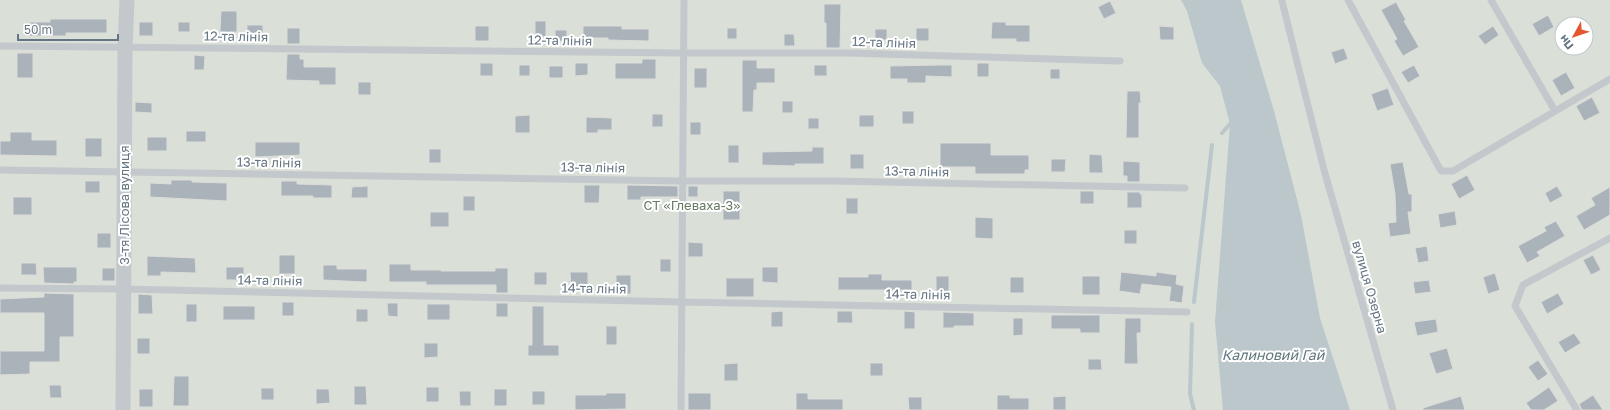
<svg xmlns="http://www.w3.org/2000/svg" width="1610" height="410" viewBox="0 0 1610 410" font-family="'Golos Text',sans-serif">
<style>
.green{fill:#dadfd7;fill-rule:evenodd}
.water{fill:#bbc7cb}
.lines{fill:none;stroke-linecap:round;stroke-linejoin:round}
.stream{stroke:#bbc7cb;stroke-width:4}
.building{fill:#aab3b9;stroke:#dcdcda}
.lane{stroke:#c3c8cc;stroke-width:7}
.street{stroke:#c3c8cc;stroke-width:15}
.labels{text-anchor:middle;dominant-baseline:central;stroke-width:4;stroke-linejoin:round;paint-order:stroke}
.street-label{font-size:13px;fill:#657683;stroke:#fff}
.park-label{font-size:13px;fill:#687a64;stroke:#fff}
.water-label{font-size:14px;font-style:italic;fill:#60757c;stroke:#fff}
</style>
<rect width="100%" height="100%" fill="#fafaf8"/>
<path class="green" d="M0,0H1610V410H0ZM1562,24H1586V48H1562Z"/>
<path class="water" d="M1181,0H1241L1274,111L1301,215L1320,318L1350,410H1223L1215,322L1230,124L1220,86L1202,63L1187,11Z"/>
<g class="lines">
<path class="stream" d="M1222,133L1230,124
M1194,302L1212,145
M1192,324L1190,394L1194,410"/>
</g>
<path class="building" d="M1110,1L1116,13L1104,19L1098,7Z
M1396,2L1406,20L1404,21L1419,47L1403,56L1394,41L1397,39L1381,10Z
M824,4H841L840,48H826V23H824Z
M221,11H237V32H220Z
M1548,15L1554,27L1539,36L1532,24Z
M50,19H107V33H66V36H29V22H50Z
M535,21H546V37H535Z
M139,22H153V36H139Z
M178,22H190V32H178Z
M992,22H1006V25H1030V42H1016V39H991Z
M247,25H263V39H247Z
M475,26H489V41H475Z
M583,26H622V29H649V41L608,40V38H583Z
M1159,26L1174,27V40H1160Z
M1493,26L1499,35L1485,45L1478,36Z
M287,28H300V44H287Z
M727,28H737V39H727Z
M916,28H929V41H916Z
M875,29H887V40H875Z
M555,30H567V41H555Z
M784,34H794L795,46H784Z
M1344,48L1348,59L1335,64L1331,52Z
M17,53H33V78H17Z
M287,54H300V59H304V67H336V85H319V81L286,80Z
M194,55L205,56L204,70H194Z
M642,59H656V79H615V63H642Z
M742,60H757V68H775V83H757V90H754L753,112H742Z
M480,63H493V76H480Z
M575,63H588V75L575,76Z
M977,63H989V77H977Z
M519,65H530V76H519Z
M814,65H827V76H814Z
M940,65H952V77L926,76V83H907V79H890V66Z
M1414,65L1420,76L1408,83L1401,72Z
M549,66H563V78H549Z
M694,68H707V88H694Z
M1050,69H1060V79H1050Z
M1566,72L1575,88L1561,96L1552,80Z
M358,82H371V95H358Z
M1388,88L1394,105L1377,111L1371,94Z
M1127,91H1140L1141,103H1139V138H1126Z
M1592,97L1600,113L1584,121L1576,106Z
M782,101H793V113H782Z
M135,102L152,103V113L135,112Z
M902,111H914V124H902Z
M652,114H663V127H652Z
M530,115V133H515V116Z
M859,115H874V127H859Z
M586,117L612,118V130H598V133H586Z
M808,118H819V129H808Z
M690,122H701V135H690Z
M186,131H206V142H186Z
M10,132H32V140H57V156L0,155V141H10Z
M147,137H167V151H147Z
M85,138H102V157H85Z
M255,142H300V155L255,157Z
M940,143H991V155H1029V170H1025V174H975V167H940Z
M728,145H739V163H728Z
M812,147H824V164H795V166L762,165V152L812,151Z
M429,149H441V163H429Z
M850,154H864V169H850Z
M1089,154L1102,155L1103,173H1089Z
M1051,159H1066L1065,172H1051Z
M1123,161L1140,162V182H1127V176H1123Z
M1403,162L1409,194H1412V212H1408L1411,234L1390,237L1388,223L1396,222L1395,194L1390,164Z
M1467,175L1475,190L1459,199L1451,184Z
M171,180H192V182L227,183V201L150,197V183L171,184Z
M85,181H100V193H85Z
M281,181H297V184L332,185V198H313V196H281Z
M584,185H600L599,203H584Z
M627,185L678,186V197H641V200H627Z
M368,186V198H351L352,187Z
M688,186H698V197H688Z
M1557,186L1563,196L1550,203L1545,193Z
M1610,187V215L1584,230L1576,216L1595,205L1591,198Z
M723,191H740V220H723Z
M1080,191H1094V204H1080Z
M1127,192H1140V194H1142V208H1127Z
M463,196H475V211H463Z
M13,197H32V215H13Z
M846,198H858V214H846Z
M1455,211L1457,225L1440,228L1438,214Z
M430,212H449V227H430Z
M975,217L993,218V239L975,238Z
M1556,221L1565,236L1537,252L1540,256L1527,263L1518,246L1546,231L1544,227Z
M1124,230H1137V244H1124Z
M97,233H111V248H97Z
M688,242L703,243V257H688Z
M1427,246L1429,261L1418,263L1415,248Z
M279,255H295V274H279Z
M1593,255L1601,270L1591,275L1583,260Z
M147,256L195,258L196,273L161,272V276H147Z
M660,259H671V272H660Z
M21,263H36L37,275H21Z
M389,264H411V270H441V271H495V268H508V293H496V285H426V282H389Z
M323,265H337V269H367V282L323,280Z
M43,267H77V282H74V284L44,283Z
M226,267H244V280H226Z
M762,267H778V283L762,282Z
M102,268H115V281H102Z
M534,272H547V285H534Z
M570,272H588V287H571Z
M1121,272L1156,276V272L1177,275L1176,284L1184,286L1182,303L1169,301L1171,287L1142,284L1140,294L1119,291Z
M1495,273L1500,290L1488,294L1483,277Z
M868,274H882V280H912V290H838V277H868Z
M616,275H631V294H616Z
M936,276H949V294H936Z
M1082,276H1100V295H1082Z
M1010,277H1024V293H1010Z
M726,278H754V297H726Z
M1429,280L1431,292L1415,294L1413,282Z
M44,293L74,294V337H60V362H30V374L0,375V351H44V313H0V299L44,297Z
M1558,293L1564,304L1547,314L1541,302Z
M138,294L152,295L153,314H138Z
M282,302H294V316H282Z
M387,303H398V317L388,316Z
M496,303H508V317H496Z
M186,304H197V322H186Z
M427,304H450V320H427Z
M223,306H255V320H223Z
M532,306H544V345H559V356H528V345H532Z
M356,309H368V322H356Z
M783,311V327H771V312Z
M837,311H852L853,323H837Z
M904,311L915,312V329H904Z
M943,312L974,313V326H954V328H943Z
M1051,315H1100V333H1080V329H1051Z
M1013,318H1023V335L1013,336Z
M1125,318H1141V333H1137L1138,364H1124Z
M1436,319L1438,332L1417,336L1414,322Z
M606,326H617V345H606Z
M1574,333L1581,343L1565,353L1558,342Z
M137,338H150V354H137Z
M424,343H438V357L424,358Z
M1447,348L1453,369L1436,374L1429,353Z
M1088,359H1101L1102,370H1088Z
M1538,360L1548,374L1538,381L1528,367Z
M738,363V381H724V364Z
M870,363H883V376H870Z
M174,376H189V406H173Z
M49,385H61L62,398H50Z
M354,386H366L367,405H354Z
M426,387H439V402H426Z
M1549,387L1558,401L1544,410H1531L1526,403Z
M261,388H274V400H261Z
M139,389H153V407H139Z
M316,389H329L330,403L316,404Z
M494,389H507V406H494Z
M459,391H471V406H460Z
M532,391H545V405H532Z
M606,393H626V409L575,410V395H606Z
M688,393H711V410H688Z
M796,393H808V399H843V410H796Z
M997,395H1010V398H1029V410H997Z
M1593,395L1603,410H1582L1579,404Z
M1066,396V410H1053V397Z
M1461,396L1465,410H1423V408Z
M908,397H922V410H909Z"/>
<g class="lines">
<path class="lane" d="M1348,0L1441,171H1453L1610,79
M1491,0L1555,111
M1282,1L1324,170L1393,410
M0,46L684,53H848L1120,61
M0,170L683,181H835L1185,188
M0,288L124,289L682,302L1187,312
M681,410L684,0
M1577,410L1515,306L1523,285L1610,238"/>
<path class="street" d="M123,410L125,47L127,0"/>
</g>
<g class="labels">
<g class="street-label">
<text transform="translate(236 36) rotate(1)">12-та лінія</text>
<text transform="translate(560 40) rotate(1)">12-та лінія</text>
<text transform="translate(884 42) rotate(2)">12-та лінія</text>
<text transform="translate(269 162) rotate(1)">13-та лінія</text>
<text transform="translate(593 167) rotate(1)">13-та лінія</text>
<text transform="translate(917 171) rotate(1)">13-та лінія</text>
<text transform="translate(124 205) rotate(-90)">3-тя Лісова вулиця</text>
<text transform="translate(270 280) rotate(1)">14-та лінія</text>
<text transform="translate(1370 287) rotate(74)">вулиця Озерна</text>
<text transform="translate(594 288) rotate(1)">14-та лінія</text>
<text transform="translate(918 294) rotate(1)">14-та лінія</text>
</g>
<g class="park-label">
<text x="692" y="205">СТ «Глеваха-3»</text>
</g>
<g class="water-label">
<text x="1273" y="354">Калиновий Гай</text>
</g>
</g>
<g transform="translate(1574 36) rotate(230)"><circle r="19" fill="#ffffff" stroke="#c1c8cd"/>
<path d="M0-3L7 15L0 10L-7 15Z" fill="#e4572e"/>
<text y="-6" font-size="11" font-weight="bold" text-anchor="middle" fill="#657683">Пн</text>
</g>
<path d="M18 34v6h100v-6" fill="none" stroke="#657683" stroke-width="2"/>
<text x="24" y="34" font-size="12" fill="#657683" stroke="#ffffff" stroke-width="3" paint-order="stroke">50 m</text>
</svg>
